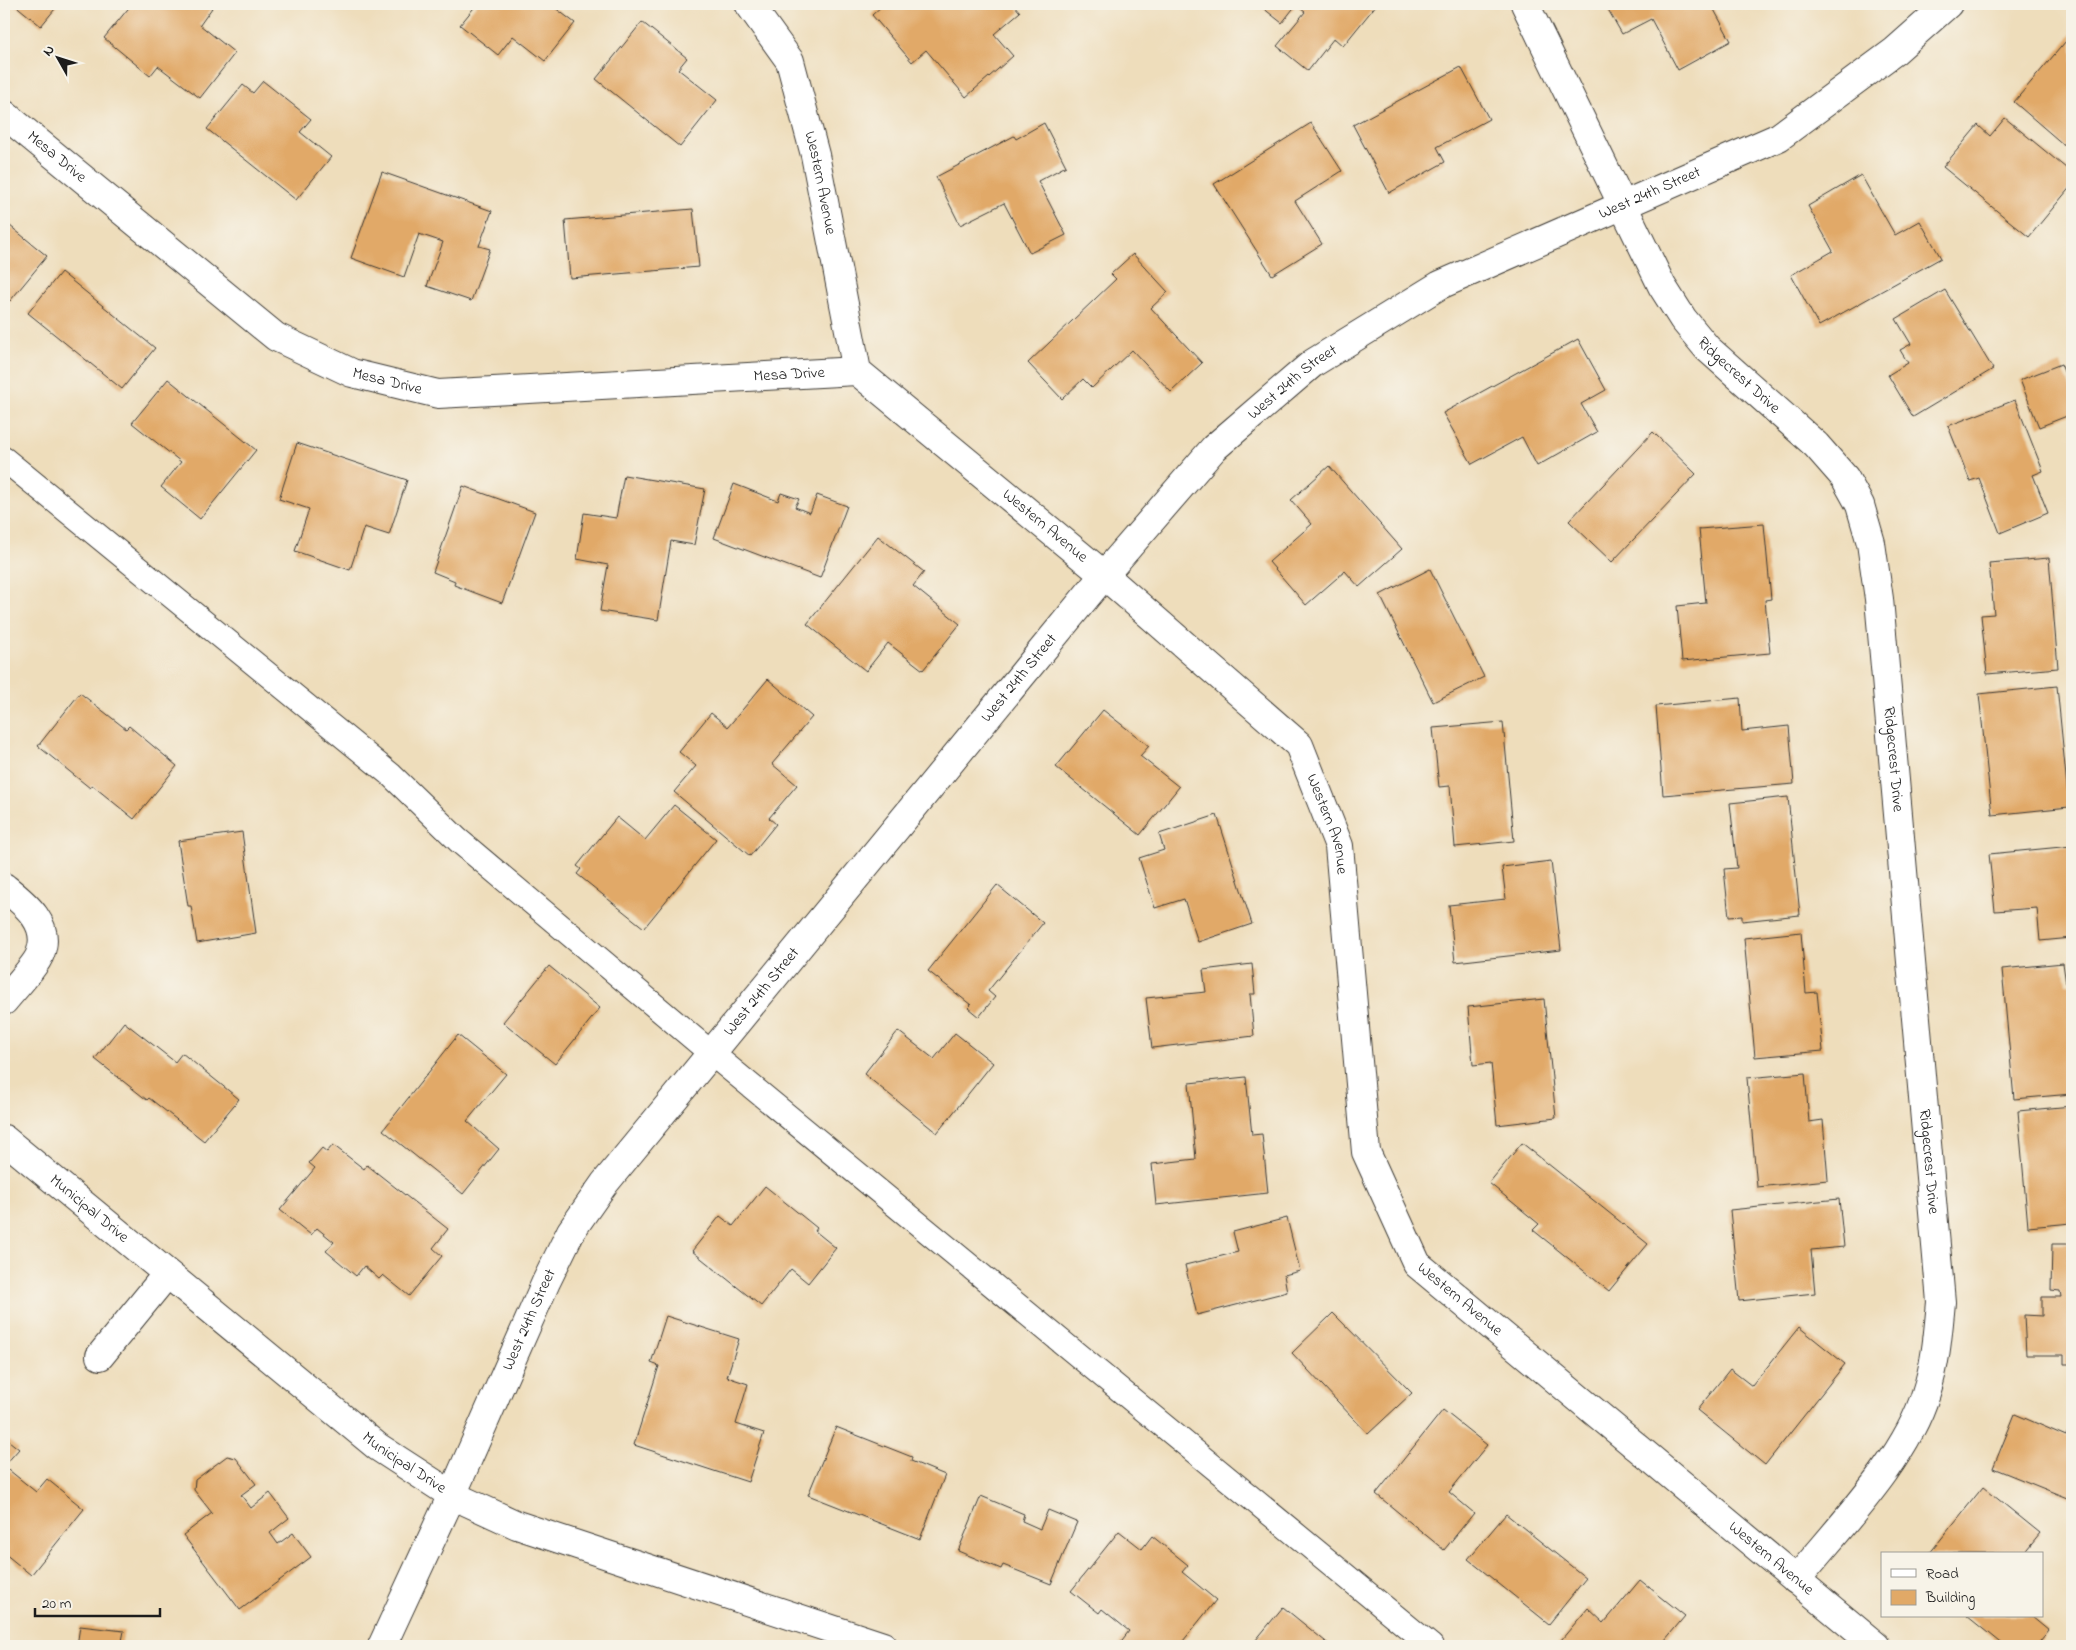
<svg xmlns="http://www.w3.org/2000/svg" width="2076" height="1650" viewBox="0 0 2076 1650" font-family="'Indie Flower',sans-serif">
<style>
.building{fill:#e1a967}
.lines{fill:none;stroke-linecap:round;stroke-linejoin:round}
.service-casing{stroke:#3c3934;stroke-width:26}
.minor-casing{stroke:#3c3934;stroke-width:30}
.tertiary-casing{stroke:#3c3934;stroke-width:30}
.service{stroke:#fff;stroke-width:24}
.minor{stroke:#fff;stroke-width:28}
.tertiary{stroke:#fff;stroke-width:28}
.labels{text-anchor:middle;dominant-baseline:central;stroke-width:4.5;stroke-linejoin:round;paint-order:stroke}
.street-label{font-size:16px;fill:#1c1c1c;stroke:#f7f3e8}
</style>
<rect width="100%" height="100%" fill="#f7f3e8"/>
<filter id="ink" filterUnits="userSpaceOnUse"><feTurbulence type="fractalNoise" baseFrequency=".02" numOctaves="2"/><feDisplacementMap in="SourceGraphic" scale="10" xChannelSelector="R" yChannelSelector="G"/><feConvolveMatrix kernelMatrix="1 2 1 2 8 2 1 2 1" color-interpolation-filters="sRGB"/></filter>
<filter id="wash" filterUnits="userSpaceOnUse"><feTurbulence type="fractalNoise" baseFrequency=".0096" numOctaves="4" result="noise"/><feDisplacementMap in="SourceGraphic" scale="20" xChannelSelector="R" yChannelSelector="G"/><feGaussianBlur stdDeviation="1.12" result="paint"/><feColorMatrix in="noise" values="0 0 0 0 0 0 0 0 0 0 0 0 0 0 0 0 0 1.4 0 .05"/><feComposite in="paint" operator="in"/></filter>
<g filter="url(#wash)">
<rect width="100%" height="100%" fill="#edb"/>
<g id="blocks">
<path class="building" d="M14,4H59L41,26Z
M132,4H206L212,8L200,25L235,53L200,98L158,66L150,76L104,38Z
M477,4H550L575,23L545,61L513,36L498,55L460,25Z
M884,4H1013L1020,12L994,34L1013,56L966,97L926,50L912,62L872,15Z
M1258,4H1377L1343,46L1334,38L1308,71L1277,46L1305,12L1296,5L1282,23Z
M1605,4H1711L1731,41L1678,70L1651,19L1622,34Z
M642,22L687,58L678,69L717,100L680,147L596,79Z
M2072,34V152L2014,102Z
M1461,67L1489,119L1437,147L1445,162L1389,193L1353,125Z
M263,81L311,119L300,132L331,157L296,200L207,129L243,85L253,93Z
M2005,118L2072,173V185L2029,237L1943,167L1978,125L1990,136Z
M1044,123L1066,166L1038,181L1066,235L1030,253L1004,203L960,225L936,177L1014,136L1016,139Z
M1311,123L1342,171L1295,201L1322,244L1272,275L1214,184Z
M382,172L492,211L479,246L490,249L471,301L427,286L443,242L419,234L404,277L351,258Z
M1861,175L1895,235L1920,221L1941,258L1819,326L1791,275L1833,251L1808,206Z
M693,209L699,267L570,278L565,220Z
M4,221L47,256L10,301L4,296Z
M1133,254L1168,292L1151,308L1202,363L1171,392L1132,350L1092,388L1083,379L1062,399L1028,363L1116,279L1111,274Z
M61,272L155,348L122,389L28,313Z
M1945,290L1993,369L1913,417L1888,375L1908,363L1900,350L1911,344L1896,319Z
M1578,339L1606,390L1581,404L1597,432L1537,466L1522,437L1472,464L1443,413Z
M2061,364L2072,392V414L2039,427L2020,380Z
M168,379L256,450L200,519L161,487L181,462L132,423Z
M2015,400L2043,471L2033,475L2048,513L2000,533L1979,478L1970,481L1948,426Z
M1653,432L1696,474L1612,562L1569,521Z
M297,443L407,480L389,535L364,527L350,570L295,551L309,509L279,499Z
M1329,466L1402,549L1359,587L1345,571L1306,605L1269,562L1312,524L1291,500Z
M624,475L705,489L694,545L671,541L658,620L600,611L608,565L577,559L584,513L616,518Z
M734,484L778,501L781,493L799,499L795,507L810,513L817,495L847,506L820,578L714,538Z
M463,486L535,512L502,603L454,585L455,581L433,572Z
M1764,524L1771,599L1765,600L1770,653L1682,661L1677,606L1706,603L1699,529Z
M878,536L924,572L913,586L960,624L923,670L888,643L866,671L807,624Z
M2049,558L2058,668L1987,674L1981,615L1994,614L1989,563Z
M1430,569L1484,677L1433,702L1380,595Z
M768,679L812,717L772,764L797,785L769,818L776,824L750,856L674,792L696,766L679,752L711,713L728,727Z
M2057,686L2069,807L1992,815L1979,694Z
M80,693L126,729L129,726L177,766L134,819L92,785L90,788L38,746Z
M1740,698L1742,731L1789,726L1794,784L1663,795L1656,706Z
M1103,710L1149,746L1140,756L1179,787L1140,835L1056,767Z
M1503,722L1514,841L1455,847L1450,786L1439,787L1433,728Z
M1788,797L1800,915L1742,921V916L1729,917L1724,869L1737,868L1730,803Z
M674,805L716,839L644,928L577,874L581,869L577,866L617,817L645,840Z
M1217,815L1252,924L1198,942L1184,899L1155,908L1139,858L1164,850L1159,834Z
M242,832L256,933L197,943L191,906H188L178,841Z
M2072,846V938L2040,941L2037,908L1995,911L1989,854Z
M1551,861L1561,950L1455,962L1449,905L1506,899L1502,867Z
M997,885L1043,923L988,991L995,997L979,1017L968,1008L971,1005L928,971Z
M1801,932L1806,993L1817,992L1823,1051L1755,1057L1744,938Z
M2063,963L2066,984H2072V1094L2014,1099L2002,969Z
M1252,964L1255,994H1250L1254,1036L1152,1048L1146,998L1206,992L1203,970Z
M549,966L600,1008L555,1064L503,1022Z
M1544,999L1556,1118L1497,1125L1491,1063L1473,1065L1468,1007Z
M124,1022L175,1062L182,1053L239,1099L204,1141L149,1098L147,1100L95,1059Z
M898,1031L934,1059L955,1033L993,1063L937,1133L864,1074Z
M458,1035L506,1074L467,1121L499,1149L463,1194L383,1130Z
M1805,1073L1809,1122L1823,1120L1828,1180L1757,1187L1747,1078Z
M1246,1077L1252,1135L1262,1134L1268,1193L1156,1205L1152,1164L1196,1159L1189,1083Z
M2072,1106V1223L2028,1227L2018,1111Z
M1522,1143L1648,1244L1609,1291L1533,1230L1539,1224L1489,1183Z
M333,1145L364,1169L367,1165L448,1229L433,1248L442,1256L409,1296L383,1275L379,1279L364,1266L356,1276L326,1251L334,1242L317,1228L311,1235L280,1210L315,1168L309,1163L322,1148L327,1152Z
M765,1186L817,1228L815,1231L836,1248L808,1283L791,1269L761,1306L692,1251L720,1216L733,1226Z
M1839,1199L1844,1247L1811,1250L1815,1293L1739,1301L1730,1210Z
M1287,1218L1300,1271L1284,1275L1287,1292L1197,1315L1185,1265L1238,1252L1233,1232Z
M2052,1244H2072V1364H2064V1355H2026L2024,1315L2042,1316V1297H2061L2060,1291L2051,1290Z
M1333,1313L1412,1393L1368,1434L1292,1353Z
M666,1316L739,1339L727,1377L748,1384L736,1424L764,1433L748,1482L634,1445L659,1366L651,1363Z
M1799,1327L1845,1364L1765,1465L1697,1410L1730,1369L1752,1386Z
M1443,1410L1487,1445L1449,1492L1474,1513L1444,1550L1376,1494Z
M2015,1414L2066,1436L2072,1421V1500L1993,1468Z
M836,1427L912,1457L911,1461L945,1475L920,1539L808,1495Z
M4,1437L19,1449L4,1466L36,1492L47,1479L84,1509L31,1575L4,1553Z
M227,1456L236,1458L256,1484L241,1495L251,1508L270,1493L289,1518L270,1533L278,1544L293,1533L311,1557L240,1610L183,1535L212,1513L194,1490L195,1480Z
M1983,1487L2040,1533L2023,1554H1929Z
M981,1496L1024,1514L1022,1521L1040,1529L1048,1510L1077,1522L1051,1584L1003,1565L1001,1569L958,1551Z
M1506,1514L1586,1578L1549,1624L1468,1559Z
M1119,1531L1142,1549L1152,1536L1188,1565L1182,1572L1216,1600L1179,1646H1122L1119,1644L1129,1631L1102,1609L1099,1613L1071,1591Z
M1640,1580L1685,1616L1660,1646H1556L1588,1608L1604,1623Z
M1283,1607L1331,1646H1251Z
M1967,1616H2032L2049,1630L2036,1646H2004Z
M80,1626L124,1631L121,1646H77Z"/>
</g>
</g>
<g filter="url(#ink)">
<use href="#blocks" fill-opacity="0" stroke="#3c3934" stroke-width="1"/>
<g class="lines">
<defs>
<path id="service" d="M4,459L391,775L458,840L711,1053L1431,1646"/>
<g id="minor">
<path id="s1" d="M749,4L790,61L815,155L857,371L1104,575L1299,745L1339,846L1366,1152L1417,1264L1876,1646"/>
<path id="s2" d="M1525,4L1662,286L1683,319L1707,348L1816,445L1845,478L1860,505L1871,543L1879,599L1941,1302C1938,1333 1936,1363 1926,1393C1906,1459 1840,1526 1796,1580"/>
<path id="s3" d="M4,114L276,337L352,373L438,394L857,371"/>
<path d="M4,887C24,903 52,924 40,954C37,964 12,991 4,1001"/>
<path d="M100,1356L167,1274"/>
<path id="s4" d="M382,1646L452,1495L546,1282L571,1231L604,1184L1104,575L1214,448L1313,363L1440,285L1779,137L1895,51L1948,4"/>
</g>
<g id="tertiary">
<path id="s5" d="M4,1139L378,1447L452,1495L517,1525L883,1646"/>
</g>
</defs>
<use href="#service" class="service-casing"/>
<use href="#minor" class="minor-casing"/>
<use href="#tertiary" class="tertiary-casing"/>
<use href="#service" class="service"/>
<use href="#minor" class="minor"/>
<use href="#tertiary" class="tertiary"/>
</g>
</g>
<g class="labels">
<g class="street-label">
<text stroke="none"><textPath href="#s3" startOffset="68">Mesa Drive</textPath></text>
<text stroke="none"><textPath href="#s1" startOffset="196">Western Avenue</textPath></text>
<text stroke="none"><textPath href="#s4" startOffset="1978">West 24th Street</textPath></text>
<text stroke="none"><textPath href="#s2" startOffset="432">Ridgecrest Drive</textPath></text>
<text stroke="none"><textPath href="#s3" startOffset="876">Mesa Drive</textPath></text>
<text stroke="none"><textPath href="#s3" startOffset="472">Mesa Drive</textPath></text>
<text stroke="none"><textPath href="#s4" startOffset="1572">West 24th Street</textPath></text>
<text stroke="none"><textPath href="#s1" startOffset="631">Western Avenue</textPath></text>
<text stroke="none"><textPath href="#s4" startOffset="1168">West 24th Street</textPath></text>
<text stroke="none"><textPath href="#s2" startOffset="868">Ridgecrest Drive</textPath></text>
<text stroke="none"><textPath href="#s1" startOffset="1051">Western Avenue</textPath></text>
<text stroke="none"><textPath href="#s4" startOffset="762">West 24th Street</textPath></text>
<text stroke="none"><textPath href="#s2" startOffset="1272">Ridgecrest Drive</textPath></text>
<text stroke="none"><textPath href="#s5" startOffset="110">Municipal Drive</textPath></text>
<text stroke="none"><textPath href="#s1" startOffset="1561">Western Avenue</textPath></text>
<text stroke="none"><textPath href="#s4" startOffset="358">West 24th Street</textPath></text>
<text stroke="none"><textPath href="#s5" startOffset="515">Municipal Drive</textPath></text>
<text stroke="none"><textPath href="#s1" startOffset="1966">Western Avenue</textPath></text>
</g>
</g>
<rect width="2076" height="1650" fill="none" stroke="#f7f3e8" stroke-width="20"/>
<rect x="1881" y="1552" width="162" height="65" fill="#f7f3e8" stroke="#9f9d96"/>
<rect x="1891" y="1569" width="25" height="8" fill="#ffffff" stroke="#9f9d96"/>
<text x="1926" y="1578" font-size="15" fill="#1c1c1c">Road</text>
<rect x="1891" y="1590" width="25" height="15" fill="#e1a967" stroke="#9f9d96"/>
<text x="1926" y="1602" font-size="15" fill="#1c1c1c">Building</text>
<g transform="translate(58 58) rotate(309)" stroke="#f7f3e8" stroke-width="4" paint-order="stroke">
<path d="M0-4L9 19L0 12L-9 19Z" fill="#1c1c1c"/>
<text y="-8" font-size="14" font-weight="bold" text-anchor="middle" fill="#1c1c1c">N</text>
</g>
<path d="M35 1608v8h125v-8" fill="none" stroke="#1c1c1c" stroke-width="2.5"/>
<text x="42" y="1608" font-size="15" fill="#1c1c1c" stroke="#f7f3e8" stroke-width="4" paint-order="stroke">20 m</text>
</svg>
